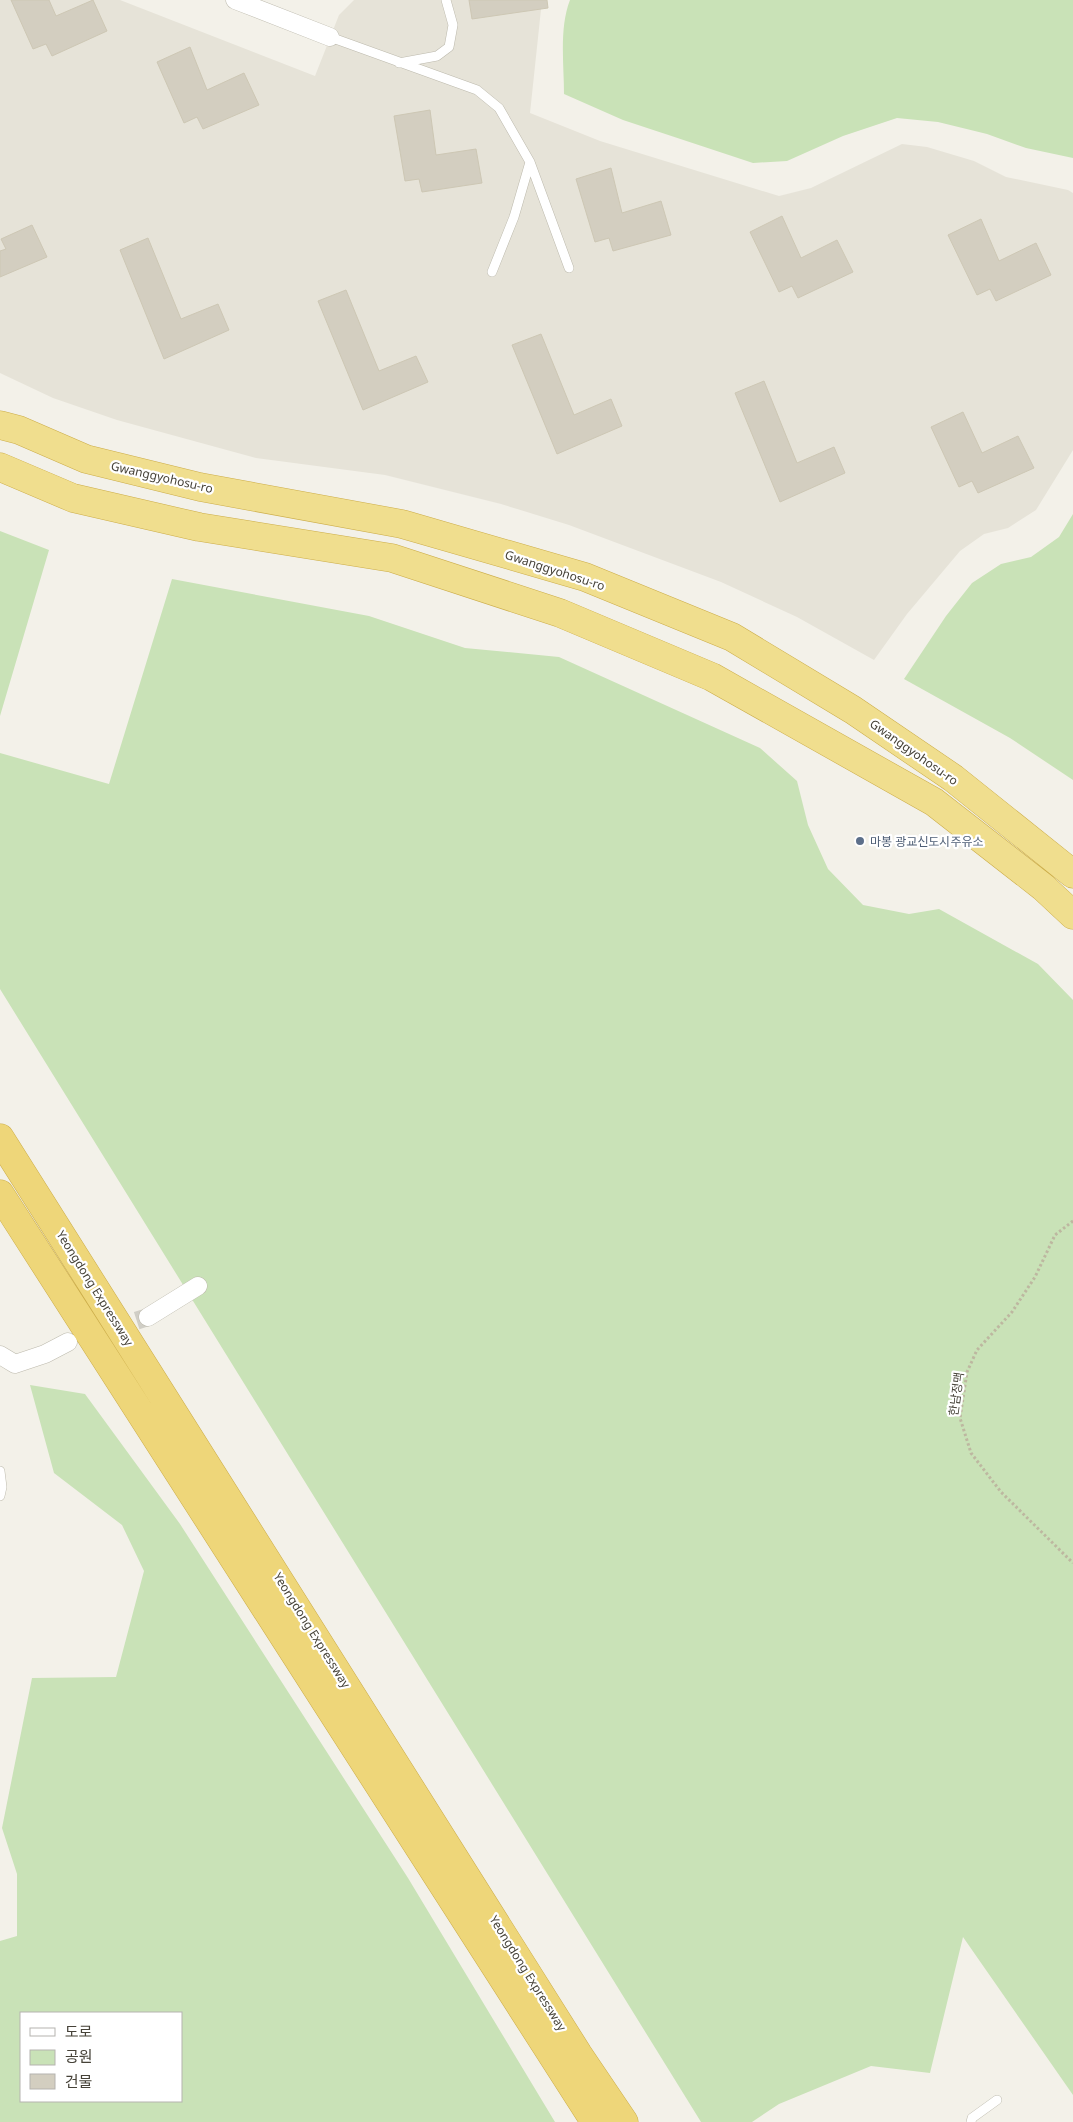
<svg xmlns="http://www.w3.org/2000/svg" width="1073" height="2122" viewBox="0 0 1073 2122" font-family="'Noto Sans','Noto Sans KR',sans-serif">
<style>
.residential{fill:#e6e3d8}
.green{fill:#c9e2b7;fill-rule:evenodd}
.building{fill:#d3cec0;stroke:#cdc7b4}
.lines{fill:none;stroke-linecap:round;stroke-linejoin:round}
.minor-tunnel{stroke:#d0cec6;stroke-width:18;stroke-dasharray:18 9;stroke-linecap:butt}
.service-casing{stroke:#bdbaad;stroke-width:10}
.minor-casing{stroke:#bdbaad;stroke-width:19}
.trunk-casing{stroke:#ccad4a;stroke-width:29}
.motorway-casing{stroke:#ccad4a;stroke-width:29}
.path{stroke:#bdb7a0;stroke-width:3;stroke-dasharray:2.5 2.5;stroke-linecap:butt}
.service{stroke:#fff;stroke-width:9}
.minor{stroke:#fff;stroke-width:18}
.trunk{stroke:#f0de8e;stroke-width:28}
.motorway{stroke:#eed679;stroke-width:28}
.service-dot{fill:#5c6f8a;stroke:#fff;stroke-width:2}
.labels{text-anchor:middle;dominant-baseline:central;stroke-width:4.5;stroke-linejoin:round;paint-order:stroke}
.street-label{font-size:12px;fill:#464238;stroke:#fff}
.service-label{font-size:12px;fill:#4e5e75;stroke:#fff;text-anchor:start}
</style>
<rect width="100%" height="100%" fill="#f3f1e9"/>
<path class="residential" d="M0,0H120L315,76L339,15L354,0H542L530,113L600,141L779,196L811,188L902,144L927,147L974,161L1006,177L1068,190L1073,193V450L1036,510L1008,528L984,534L960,551L907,614L874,660L797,617L721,582L569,525L501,504L385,475L256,458L117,420L53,398L0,373Z"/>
<path class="green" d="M570,0H1073V158L1026,148L987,134L938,122L897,118L843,136L787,161L753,163L623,120L564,94C564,65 559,28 570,0Z
M1073,514V780L1010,738L904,679L946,616L972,583L1001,564L1031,557L1059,537Z
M0,531L49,550L0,716Z
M172,579L369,616L465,648L559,657L760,748L797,781L808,825L828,869L863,905L909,914L939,909L1038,964L1073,1000V2095L963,1937L930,2073L871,2066L779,2104L752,2122H701L0,989V753L109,784Z
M30,1385L85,1394L180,1524L408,1878L555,2122H0V1941L17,1936V1874L2,1828L32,1678L116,1677L144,1571L122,1525L54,1473ZM21,2013H181V2101H21Z"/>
<path class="building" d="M11,0H49L56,16L93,0L107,31L52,56L46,44L33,49Z
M469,0H547L548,8L472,19Z
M190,47L207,90L244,73L259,105L203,129L197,117L184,123L157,62Z
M430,110L436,155L476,149L482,183L422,192L419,179L405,181L394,116Z
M611,168L622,213L661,201L671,235L613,251L609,238L595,242L576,179Z
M782,216L801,258L837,240L853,272L798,298L792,286L779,292L750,232Z
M981,219L999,261L1036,243L1051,275L996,301L990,289L977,295L948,235Z
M32,225L47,257L0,277V251L6,249L1,239Z
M148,238L181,319L218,304L229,330L164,359L120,250Z
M346,290L379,371L416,356L428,382L363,410L318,301Z
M541,334L574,415L611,399L622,426L557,454L512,345Z
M764,381L797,463L834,447L845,473L780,502L735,393Z
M963,412L982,453L1018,436L1034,468L978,493L972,481L959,487L931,427Z"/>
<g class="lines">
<path class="minor-tunnel" d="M111,1329L148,1317"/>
<defs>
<path id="service" d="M330,37L477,90L499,108L530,162L569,268
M399,63L437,56L449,47L453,25L446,0
M492,272L514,217L530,162
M0,1471L2,1487L0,1496
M971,2122L972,2118L997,2100"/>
<path id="minor" d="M235,0L330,37
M148,1317L198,1286
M0,1355L15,1364L45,1354L68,1342"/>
<path id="trunk" d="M0,425L19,430L86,459L200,487L402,524L585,577L732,637L853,710L953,778L1073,874
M0,467L73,498L199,527L392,558L560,613L712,677L934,802L1043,887L1073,915"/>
<path id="motorway" d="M0,1138L578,2054L624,2122
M0,1194L595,2122"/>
</defs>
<use href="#service" class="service-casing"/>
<use href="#minor" class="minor-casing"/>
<use href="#trunk" class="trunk-casing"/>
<use href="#motorway" class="motorway-casing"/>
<path class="path" d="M1073,1221L1055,1235L1035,1277L1012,1312L977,1350L967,1372L960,1418L971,1453L1001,1492L1073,1563"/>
<use href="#service" class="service"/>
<use href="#minor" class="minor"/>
<use href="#trunk" class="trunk"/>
<use href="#motorway" class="motorway"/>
</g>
<circle class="service-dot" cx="860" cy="841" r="5"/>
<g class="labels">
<g class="street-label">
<text transform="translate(162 477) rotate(13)">Gwanggyohosu-ro</text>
<text transform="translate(555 570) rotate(18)">Gwanggyohosu-ro</text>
<text transform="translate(914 752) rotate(35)">Gwanggyohosu-ro</text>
<text transform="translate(95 1288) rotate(58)">Yeongdong Expressway</text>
<text transform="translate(956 1394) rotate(-82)">한남정맥</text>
<text transform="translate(312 1630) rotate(58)">Yeongdong Expressway</text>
<text transform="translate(528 1973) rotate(58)">Yeongdong Expressway</text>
</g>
<g class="service-label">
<text x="870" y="841">마봉 광교신도시주유소</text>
</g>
</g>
<rect x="20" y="2012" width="162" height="90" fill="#ffffff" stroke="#b5b3af"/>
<rect x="30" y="2028" width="25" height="8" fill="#ffffff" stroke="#b5b3af"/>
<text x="65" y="2037" font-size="15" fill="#464238">도로</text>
<rect x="30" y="2050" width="25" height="15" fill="#c9e2b7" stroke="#b5b3af"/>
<text x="65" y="2062" font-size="15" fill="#464238">공원</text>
<rect x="30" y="2074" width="25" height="15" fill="#d3cec0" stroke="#b5b3af"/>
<text x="65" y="2087" font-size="15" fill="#464238">건물</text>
</svg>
